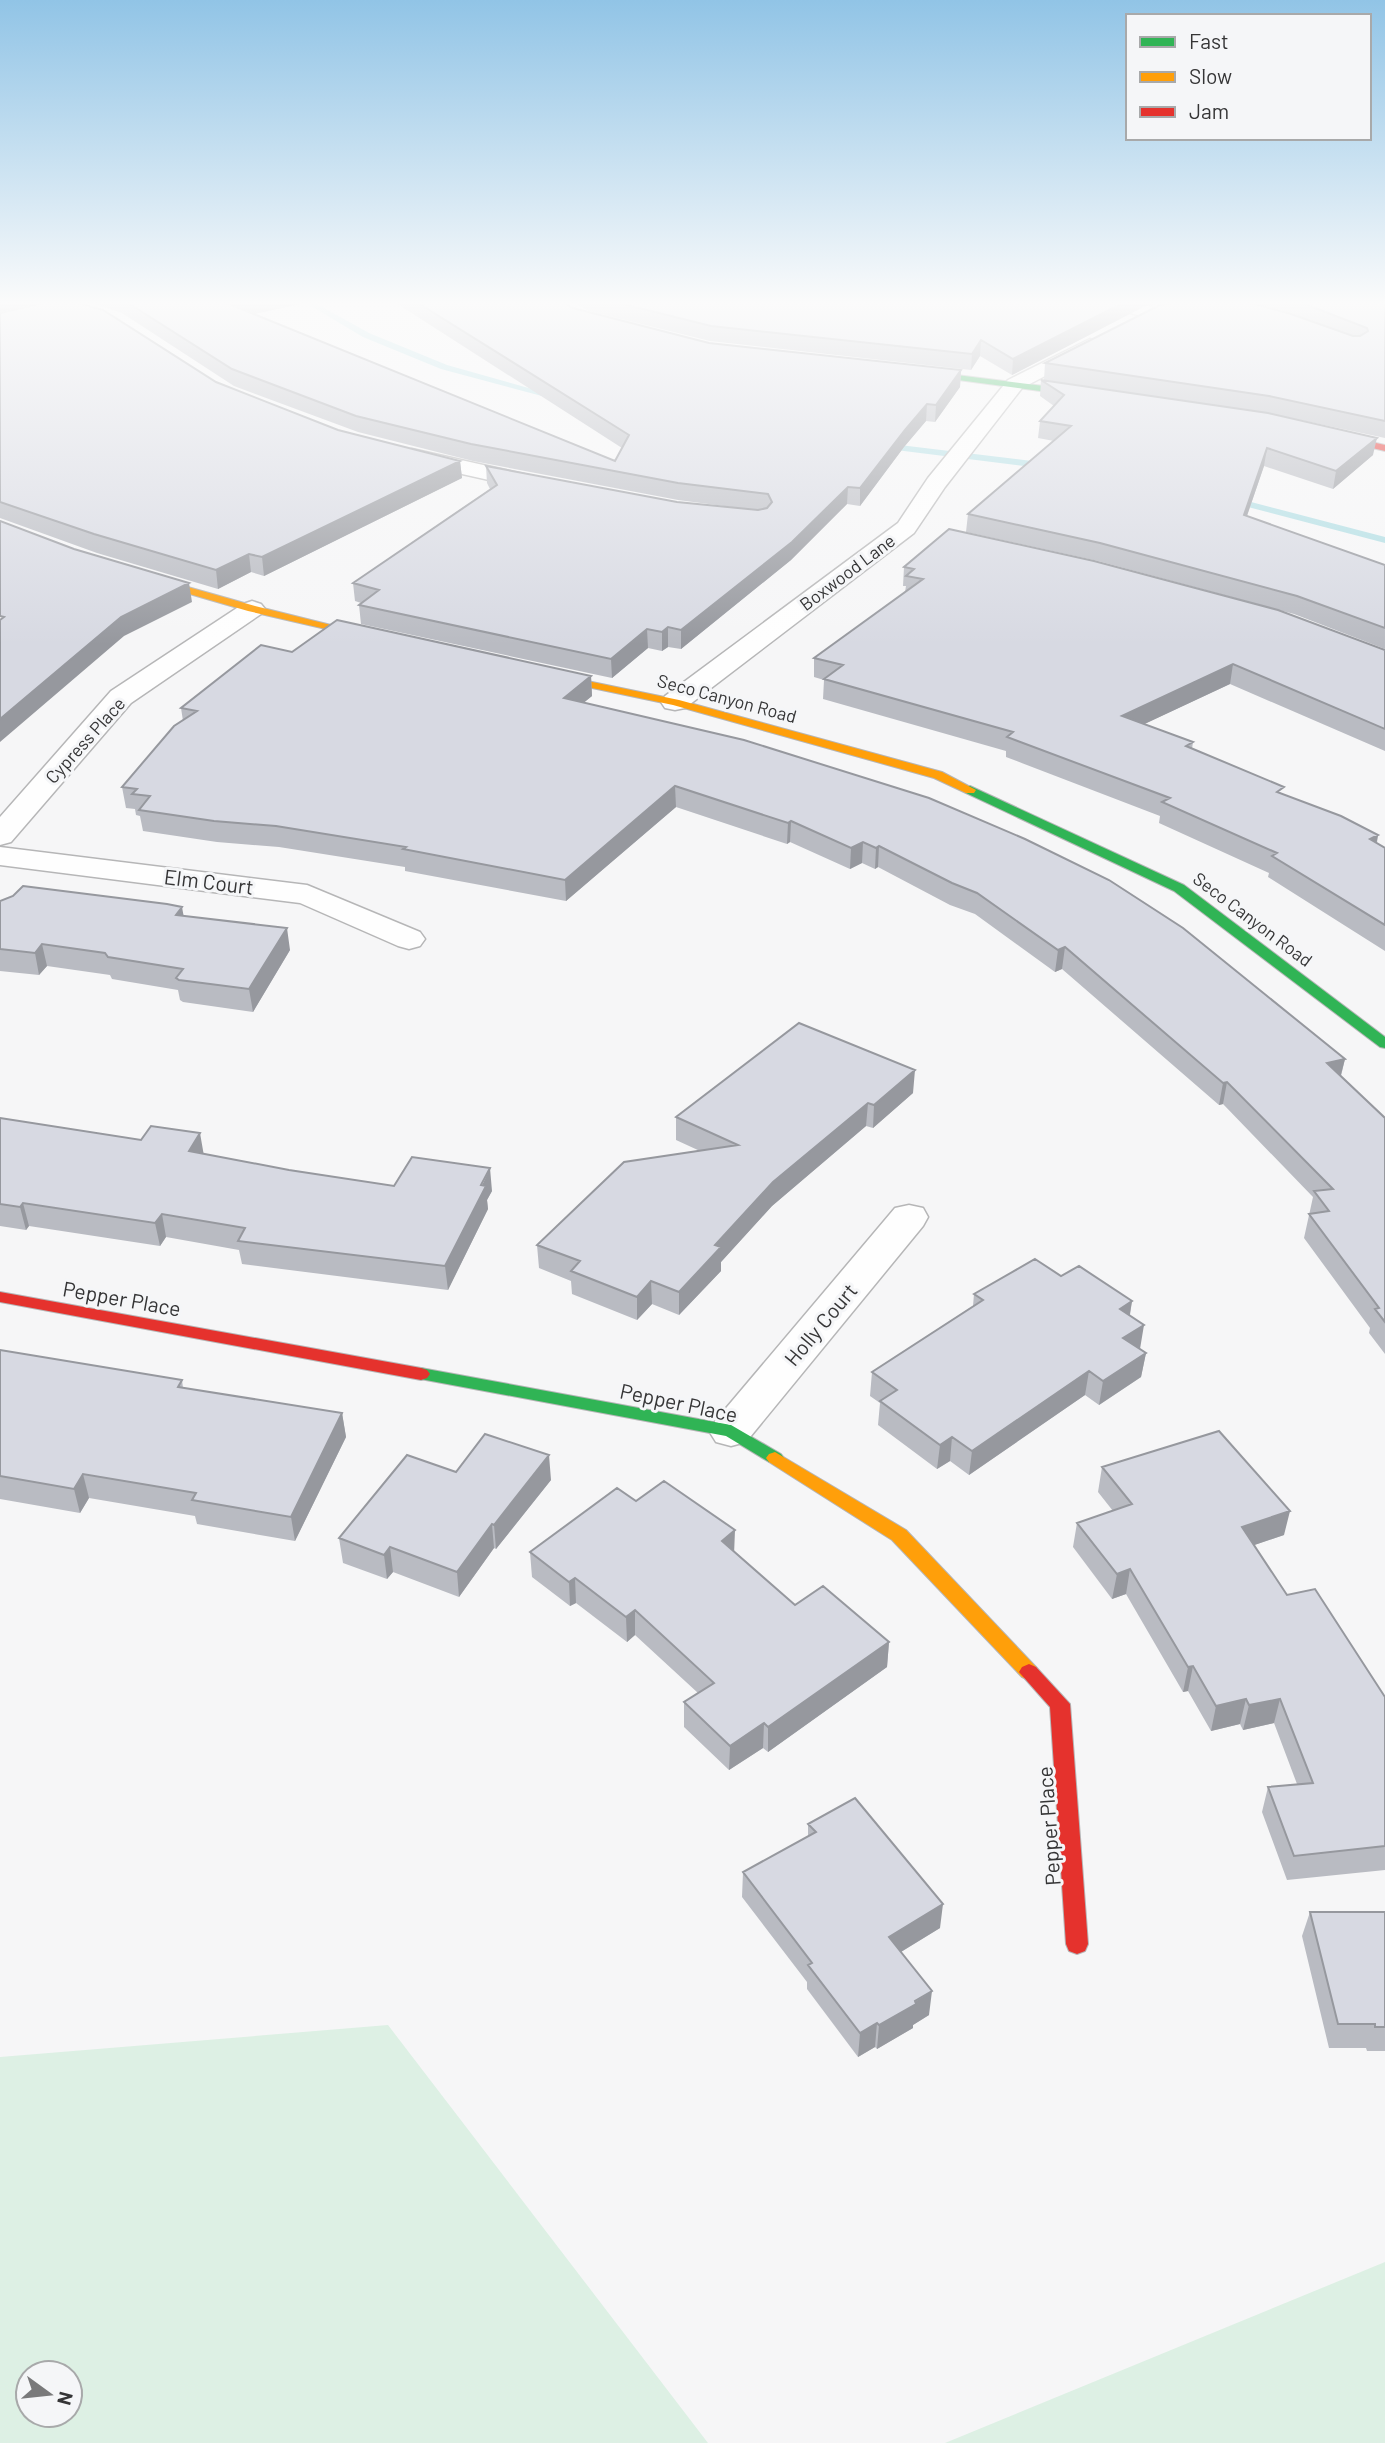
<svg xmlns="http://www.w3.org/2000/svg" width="1385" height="2443" viewBox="0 0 1385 2443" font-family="Barlow,sans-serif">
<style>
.green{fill:#ddf0e4;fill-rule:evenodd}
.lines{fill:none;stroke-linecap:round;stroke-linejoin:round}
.stream{fill:#afdde3;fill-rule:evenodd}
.street-casing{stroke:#b6b6b7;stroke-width:3}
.fast-casing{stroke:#b6b6b7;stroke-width:2}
.slow-casing{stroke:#b6b6b7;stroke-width:2}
.jam-casing{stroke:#b6b6b7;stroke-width:2}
.street{fill:#fefefe;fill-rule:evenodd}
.fast{fill:#30b455;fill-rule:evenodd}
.slow{fill:#ff9f0a;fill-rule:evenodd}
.jam{fill:#e5322d;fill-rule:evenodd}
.wall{fill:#b9bbc2}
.shaded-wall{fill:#96989e}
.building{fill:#d7d9e2;stroke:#96989e;stroke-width:2}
.labels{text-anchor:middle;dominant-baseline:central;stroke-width:6;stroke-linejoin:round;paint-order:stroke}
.far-street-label{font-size:18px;fill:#353536;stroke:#f5f6f8}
.street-label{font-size:21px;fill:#353536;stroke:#f5f6f8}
</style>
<rect width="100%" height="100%" fill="#f6f6f7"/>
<path class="green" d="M388,2025L708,2443H0V2057ZM28,2373H70V2415H28Z
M1385,2262V2443H945Z"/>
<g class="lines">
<path class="stream" d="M306,303H315L369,333L447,365L557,396L553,399L441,369L363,337Z
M883,443L1048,463L1053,466L1048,469L880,448V444Z
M1232,497L1385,537V543L1229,502V498Z"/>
<defs>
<path id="street" d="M1107,303C1124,303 1149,300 1161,313L1152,319L1109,307Z
M1090,339L1100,345L1097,349L1022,388L945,487L914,533L685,708L675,710L665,708L661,702L665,696L898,523L928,478L1008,380Z
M412,449L546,479L549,484L546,489L538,491L404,461L401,456L404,451Z
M252,601L261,604L265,609L261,614L131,703L11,842L0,845V817L111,691L243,604Z
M0,847L307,885L420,932L425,939L420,946L409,949L398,946L300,903L0,865Z
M909,1205L923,1208L928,1217L923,1226L746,1442L731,1446L716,1442L709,1431L716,1420L895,1208Z"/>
<path id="fast" d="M909,369L1092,392L1096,395L1092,398L906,373L905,371Z
M970,786L1184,885L1385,1037V1048L1380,1047L1174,891L966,793V787Z
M421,1368L731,1425L781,1454L784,1458L781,1462H769L726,1436L415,1378L412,1374L415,1370Z"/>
<path id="slow" d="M142,574L255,606L383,638L378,641L248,611L138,579L137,577Z
M539,671L679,700L942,772L976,790L974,793H966L934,778L673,705L535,676L534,674Z
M775,1452L906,1530L1036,1667L1039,1672L1036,1677L1029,1680L1022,1677L892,1540L769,1462L766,1458L769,1454Z"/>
<path id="jam" d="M1324,431L1385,445V451L1321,436V432Z
M0,1292L421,1368L427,1370L430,1374L427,1378L421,1380L0,1302Z
M1029,1664L1036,1667L1070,1704L1088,1944L1085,1951L1077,1954L1069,1951L1066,1944L1050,1707L1019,1672L1022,1667Z"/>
</defs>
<use href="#street" class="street-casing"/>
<use href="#fast" class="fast-casing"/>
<use href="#slow" class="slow-casing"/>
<use href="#jam" class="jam-casing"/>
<use href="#street" class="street"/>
<use href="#fast" class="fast"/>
<use href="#slow" class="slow"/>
<use href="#jam" class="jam"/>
</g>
<path class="wall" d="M92,303H305L254,314L615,461L622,448L396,303H565L573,308L709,343L961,370L960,387L935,422L926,421L904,447L860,506L847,504L791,560L681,649L668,647L662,651L648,648L612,678L361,624L359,605L361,603L355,601L353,583L490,489L487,483L486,466L677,502L739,508L678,500L473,461L358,432L234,386L122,313Z
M574,303H1164L1145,306L1012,375L980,356L971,370L710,341L589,311Z
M1171,303H1385V438L1268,413L1373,455L1333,489L1264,466L1247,516L1385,565V649L1294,614L1098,561L966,532L968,514L1054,441L1038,438L1040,421L1054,406L1040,396L1041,380L1268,413L1044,380L1045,363Z
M0,313L216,382L338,430L460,461L462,478L264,576L251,572L218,589L97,553L0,518Z
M904,567L1385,650V751L1230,684L1144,724L1193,742L1192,749L1283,794L1378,835L1377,843L1385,848V951L1268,877L1269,873L1159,823L1160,816L1006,757V751L823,699L824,680L814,677V658L905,592L906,586H903Z
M292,652L591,676L592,696L583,703L1345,1059L1341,1076L1385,1118V1354L1369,1333L1370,1328L1304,1238L1313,1197L1223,1104L1219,1105L1062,969L1055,972L975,914L950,905L878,867L875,869L862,863L850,869L790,842L787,844L676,807L566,901L405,871V867L279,847L217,842L143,831L140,816L136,815L135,809L126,808L122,787L183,721L181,708Z
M0,901L184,916L290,950L253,1012L183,1002L180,1000L178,990L112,979L110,975L47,966L39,975L0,971Z
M913,1093L873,1128L866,1126L772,1206L721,1262V1271L679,1315L652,1304L637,1320L572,1294L571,1281L539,1268L537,1245L700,1151L676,1140V1117Z
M0,1118L204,1154L289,1170L394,1186L492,1191L487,1200L488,1209L448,1290L242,1264L239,1250L166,1237L160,1246L29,1226L26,1230L0,1226Z
M1061,1276L1132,1301L1130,1315L1140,1349L1146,1353L1141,1377L1099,1405L1085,1395L969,1475L950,1461L937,1469L878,1425L880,1403L870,1396L872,1372L973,1306L974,1294Z
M0,1350L182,1380L183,1388L342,1413L346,1437L295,1541L197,1524L195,1516L89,1498L80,1513L0,1499Z
M1102,1467L1284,1535L1254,1545L1287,1595L1385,1697V1870L1287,1880L1262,1812L1268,1787L1297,1784L1274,1723L1243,1730L1240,1724L1211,1731L1188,1691L1183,1692L1126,1594L1112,1599L1073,1547L1077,1523L1113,1511L1098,1492Z
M456,1472L551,1480L496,1549L494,1548L459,1597L393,1572L387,1579L343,1563L339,1538Z
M636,1501L734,1551L795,1605L889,1642L887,1667L768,1752L763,1748L729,1770L684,1727V1702L698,1693L635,1635L627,1642L576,1603L570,1606L532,1577L530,1552Z
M808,1824L940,1928L901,1952L929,2015L913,2025V2028L877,2049L875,2047L858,2057L807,1989V1982L742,1897L743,1872L808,1837Z
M1310,1912H1385V2051H1367L1366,2048H1329L1302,1936Z"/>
<path class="shaded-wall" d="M0,303H41L0,312Z
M234,303H305L231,319L229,304Z
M1123,303H1164L1145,306L1012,375L1013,359Z
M981,340L980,356L971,370L972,354Z
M961,370L960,387L935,422L936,405Z
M927,404L926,421L904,447L860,506V488L905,430Z
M1377,438L1373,455L1333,489L1336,471Z
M1267,448L1264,466L1241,533L1244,515Z
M460,461L462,478L264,576L262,557Z
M848,487L847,504L791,560L681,649V630Z
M249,554L251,572L218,589L216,570Z
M189,583L192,602L124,636L0,742V719L121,617Z
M668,627V647L662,651V632Z
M647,629L648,648L612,678L611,659Z
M1233,664L1230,684L1119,736L1122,716Z
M591,676L592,696L565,718L564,698Z
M675,786L676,807L566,901L565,880Z
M791,821L790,842L787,844L788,823Z
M1378,835L1374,856L1370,839Z
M863,842L862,863L850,869L851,848Z
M879,846L878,867L875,869L876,848Z
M182,907L186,929L176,915Z
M287,928L290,950L253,1012L249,989Z
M42,944L47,966L39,975L35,953Z
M1065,947L1062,969L1055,972L1058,950Z
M1345,1059L1339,1082L1327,1063Z
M915,1070L913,1093L873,1128L874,1105Z
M1227,1082L1223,1104L1219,1105L1223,1083Z
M868,1103L866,1126L772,1206L721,1262V1271L679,1315V1292L715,1245L773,1182Z
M200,1133L204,1156L189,1151Z
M490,1168L492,1191L487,1200L488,1209L448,1290L445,1266Z
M23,1203L29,1226L26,1230L20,1207Z
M162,1214L166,1237L160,1246L155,1223Z
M651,1281L652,1304L637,1320V1297Z
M1132,1301L1128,1325L1120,1309Z
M1144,1325L1140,1349L1119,1362L1123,1338Z
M1146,1353L1141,1377L1099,1405L1103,1381Z
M1089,1371L1085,1395L969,1475L972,1451Z
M342,1413L346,1437L295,1541L291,1517Z
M952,1437L950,1461L937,1469L940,1445Z
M549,1455L551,1480L496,1549L494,1525Z
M83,1474L89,1498L80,1513L74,1489Z
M1290,1511L1284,1535L1237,1551L1242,1527Z
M492,1524L494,1548L459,1597L457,1572Z
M735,1530L734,1555L722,1541Z
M390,1547L393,1572L387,1579L384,1555Z
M1130,1569L1126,1594L1112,1599L1117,1574Z
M575,1578L576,1603L570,1606L569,1582Z
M635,1610V1635L627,1642L626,1617Z
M889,1642L887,1667L768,1752V1727Z
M1193,1666L1188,1691L1183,1692L1188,1667Z
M1246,1699L1240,1724L1211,1731L1216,1706Z
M1280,1699L1274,1723L1243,1730L1249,1705Z
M764,1723L763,1748L729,1770L730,1746Z
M943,1904L940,1928L886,1961L889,1937Z
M932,1991L929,2015L913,2025V2028L877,2049L879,2025Z
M877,2023L875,2047L858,2057L860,2033Z"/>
<path class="building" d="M43,303H78L103,310L216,382L338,430L460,461L262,557L249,554L216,570L94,534L0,502V313Z
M128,303H234L229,304L615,461L629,435L418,303H565L573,308L709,343L961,370L936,405L927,404L905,430L860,488L848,487L792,542L681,630L668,627L662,632L647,629L611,659L359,605L379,590L353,583L497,485L486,466L677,502L758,510L767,508L772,502L768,494L678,483L471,444L356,416L232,369Z
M619,303H1123L1013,359L981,340L972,354L711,326Z
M1171,303H1251L1291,314L1353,336H1360L1368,331L1367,328L1302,303H1385V421L1269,396L1045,363L1160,305Z
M1041,380L1268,413L1377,438L1336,471L1267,448L1244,515L1385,565V628L1297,596L1100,543L968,514L1071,426L1040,421L1064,395Z
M0,521L74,549L189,583L121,617L0,719V620L4,617L0,616Z
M949,529L1094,561L1278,610L1385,650V729L1233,664L1122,716L1193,742L1186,746L1284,787L1277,792L1341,816L1378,835L1370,839L1385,848V925L1272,856L1277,853L1162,802L1170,798L1007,737L1013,732L824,679L843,665L814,658L923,579L906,576L914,569L904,567Z
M337,620L591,676L564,698L744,740L929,798L1025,839L1109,880L1183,928L1345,1059L1327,1063L1385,1118V1322L1375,1309L1379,1308L1309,1214L1329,1211L1314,1191L1333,1189L1227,1082L1223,1083L1065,947L1058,950L977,893L952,883L879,846L876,848L863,842L851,848L791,821L788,823L675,786L565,880L403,849L406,847L276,826L214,821L139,810L150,796L132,794L137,789L122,787L174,726L197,711L181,708L261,645L292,652Z
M23,886L167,904L182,907L176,915L287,928L249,989L179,980L176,978L183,969L108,957L105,953L42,944L35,953L0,949V901L13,896Z
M799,1023L915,1070L874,1105L868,1103L773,1182L715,1245L721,1247L679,1292L651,1281L637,1297L571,1271L580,1261L537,1245L624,1162L738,1145L676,1117Z
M0,1118L141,1140L151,1126L200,1133L189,1151L289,1170L394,1186L412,1157L490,1168L481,1185L486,1186L445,1266L238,1241L245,1228L162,1214L155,1223L23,1203L20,1207L0,1204Z
M1035,1259L1061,1276L1079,1266L1132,1301L1120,1309L1144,1325L1123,1338L1146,1353L1103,1381L1089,1371L972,1451L952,1437L940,1445L880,1401L897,1390L872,1372L983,1300L974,1294Z
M0,1350L182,1380L178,1387L342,1413L291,1517L192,1500L196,1493L83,1474L74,1489L0,1476Z
M1219,1431L1290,1511L1242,1527L1287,1595L1315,1589L1385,1697V1846L1294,1856L1268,1787L1313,1783L1280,1699L1249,1705L1246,1699L1216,1706L1193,1666L1188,1667L1130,1569L1117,1574L1077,1523L1132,1504L1102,1467Z
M485,1434L549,1455L494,1525L492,1524L457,1572L390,1547L384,1555L339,1538L407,1455L456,1472Z
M664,1481L735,1530L722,1541L795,1605L823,1586L889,1642L768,1727L764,1723L730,1746L684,1702L714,1683L635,1610L626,1617L575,1578L569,1582L530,1552L617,1488L636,1501Z
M855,1798L943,1904L889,1937L932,1991L915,2001L916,2004L879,2025L877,2023L860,2033L808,1965L812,1963L743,1872L816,1832L808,1824Z
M1310,1912H1385V2027H1375V2024H1338Z"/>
<linearGradient id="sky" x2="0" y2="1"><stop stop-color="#91c4e6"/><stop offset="0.47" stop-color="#fbfbfb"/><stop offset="1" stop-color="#fbfbfb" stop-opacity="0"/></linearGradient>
<rect width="1385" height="645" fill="url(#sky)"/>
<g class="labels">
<g class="far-street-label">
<text transform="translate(847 572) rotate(-37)">Boxwood Lane</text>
<text transform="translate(727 698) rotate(15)">Seco Canyon Road</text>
<text transform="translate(85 740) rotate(-48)">Cypress Place</text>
<text transform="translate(1253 919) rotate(37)">Seco Canyon Road</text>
</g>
<g class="street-label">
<text transform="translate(209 881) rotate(7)">Elm Court</text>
<text transform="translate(122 1298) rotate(10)">Pepper Place</text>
<text transform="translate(820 1324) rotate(-50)">Holly Court</text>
<text transform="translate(679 1402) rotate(12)">Pepper Place</text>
<text transform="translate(1048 1826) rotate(-94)">Pepper Place</text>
</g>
</g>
<rect x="1126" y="14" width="245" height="126" fill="#f5f6f8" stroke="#a8a9aa" stroke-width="2"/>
<rect x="1140" y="37" width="35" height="10" fill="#30b455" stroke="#a8a9aa" stroke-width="2"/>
<text x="1189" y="49" font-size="21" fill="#353536">Fast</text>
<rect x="1140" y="72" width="35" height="10" fill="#ff9f0a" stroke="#a8a9aa" stroke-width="2"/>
<text x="1189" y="84" font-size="21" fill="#353536">Slow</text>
<rect x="1140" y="107" width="35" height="10" fill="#e5322d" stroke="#a8a9aa" stroke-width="2"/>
<text x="1189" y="119" font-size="21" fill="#353536">Jam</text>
<g transform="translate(49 2394) rotate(105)"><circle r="33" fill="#f5f6f8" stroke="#a8a9aa" stroke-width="2"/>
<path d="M0-5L12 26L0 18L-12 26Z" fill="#79797a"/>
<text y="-10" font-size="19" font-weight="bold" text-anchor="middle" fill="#353536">N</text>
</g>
</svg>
